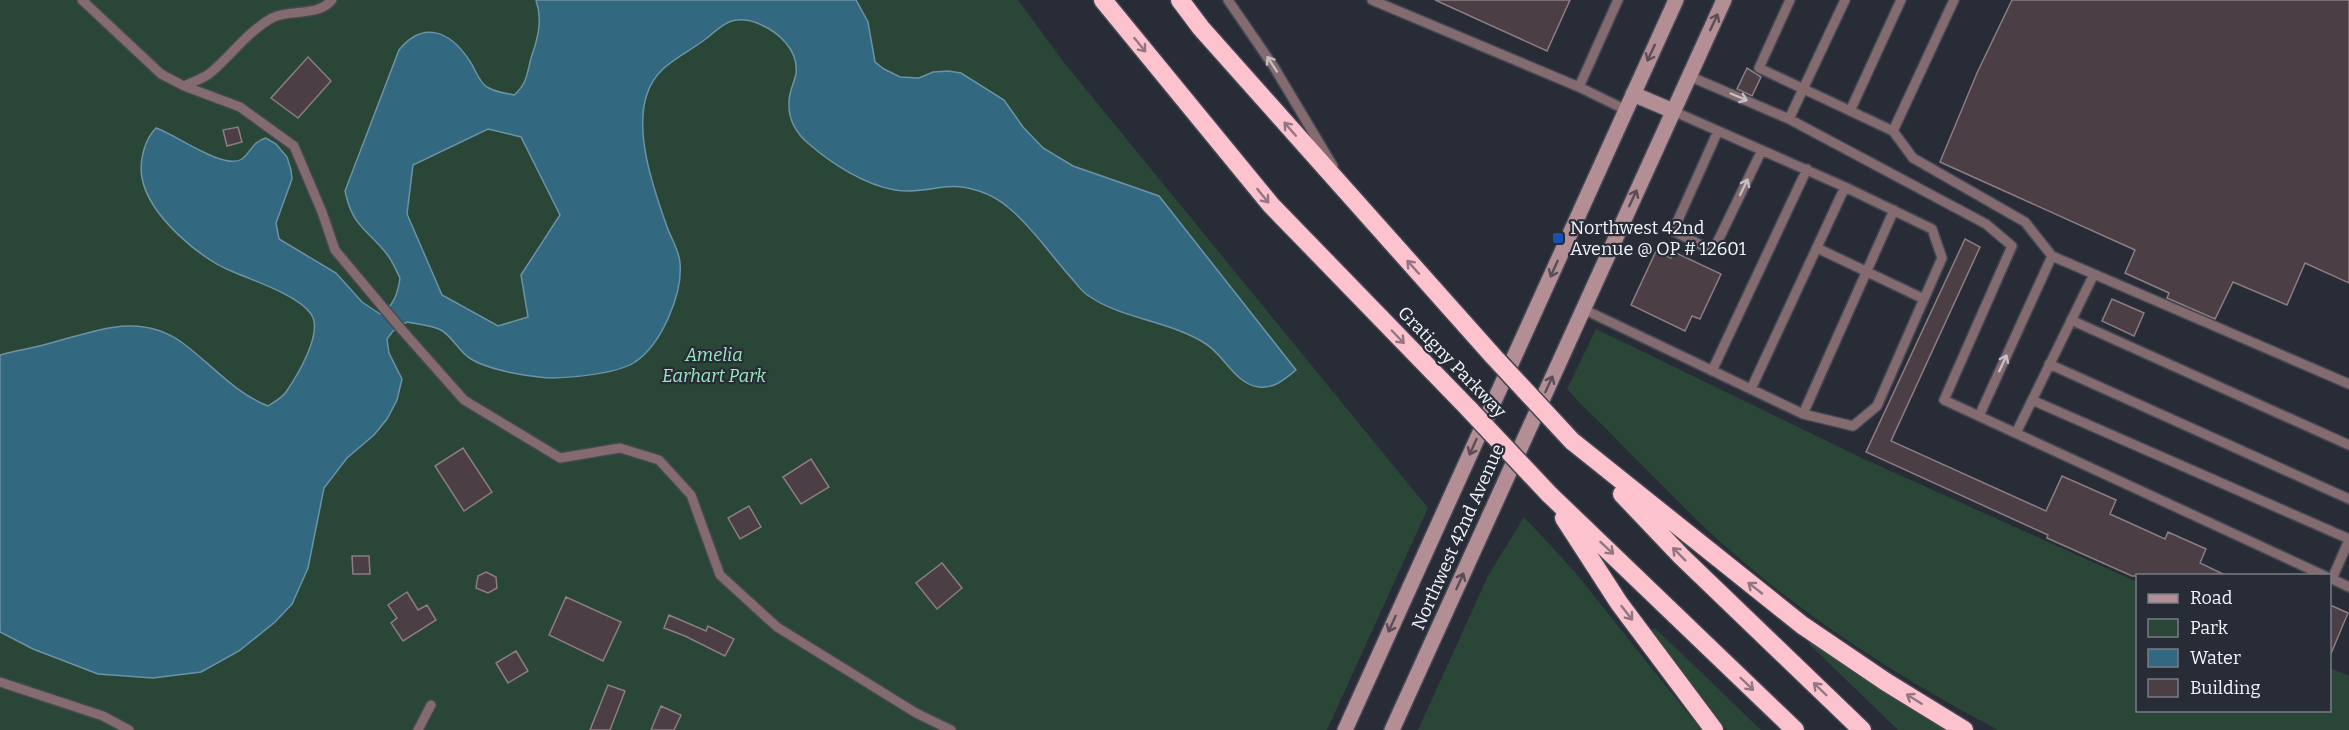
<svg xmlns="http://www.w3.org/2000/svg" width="2349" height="730" viewBox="0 0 2349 730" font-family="Bitter,serif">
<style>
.green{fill:#294637}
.water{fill:#336980;stroke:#6c93a5;stroke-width:1.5;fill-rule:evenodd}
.building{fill:#4b3e44;stroke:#8c7d83;stroke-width:1.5}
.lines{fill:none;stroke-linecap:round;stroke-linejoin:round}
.service-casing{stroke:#444852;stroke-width:12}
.secondary-casing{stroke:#444852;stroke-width:18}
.motorway-casing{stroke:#444852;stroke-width:21}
.service{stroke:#836b70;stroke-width:9}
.secondary{stroke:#b48e95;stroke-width:15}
.motorway{stroke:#fcc2cd;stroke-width:18}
.motorway-bridge-casing{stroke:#444852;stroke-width:21;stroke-linecap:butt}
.motorway-bridge{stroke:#fcc2cd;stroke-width:18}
.oneway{stroke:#594e58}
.oneway2{stroke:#927782}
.oneway3{stroke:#c5bec3}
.transit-dot{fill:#1a4fb4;stroke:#282c37;stroke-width:2}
.labels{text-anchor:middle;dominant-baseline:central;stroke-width:4.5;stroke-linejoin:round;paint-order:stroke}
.poi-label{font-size:18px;fill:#f1f5fb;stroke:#282c37;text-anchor:start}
.park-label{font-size:18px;font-style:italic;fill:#9be9bf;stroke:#282c37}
.street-label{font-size:18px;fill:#f1f5fb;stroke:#282c37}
</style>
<rect width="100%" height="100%" fill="#282c37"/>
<path class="green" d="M0,0H1018L1062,60L1428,508L1327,730H0Z
M1596,329L1864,459L2137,582L2138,710H2330V668L2349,676V730H1998C1892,674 1785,605 1698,521C1658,482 1619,441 1579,402L1567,389Z
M1524,517L1575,572L1701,730H1418L1488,576Z
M1655,628L1761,730H1727L1650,630Z
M1812,639L1952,730H1898L1809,644Z"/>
<path class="water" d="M536,0H856L868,22L875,62L884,69L900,77L919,78L933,72L948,71L961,73L1004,100L1023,127L1043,148L1073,166L1159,196L1296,370C1285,379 1274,389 1259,387C1235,384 1225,356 1206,344C1171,321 1121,319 1089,296C1083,293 1078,286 1074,281C1052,257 1034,229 1009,208C992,193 966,184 944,187C928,189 911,193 895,190C865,185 832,164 809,144C796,133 788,119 789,102C789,92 794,83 796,74C799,50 778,31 757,23C734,14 723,24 707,38C684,56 657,64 647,94C634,132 653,187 666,224C670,237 679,249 680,263C683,294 661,345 635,362C618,374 559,380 539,377C520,375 487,369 471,359C459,352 453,337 441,330C431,325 417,324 407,322L393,331L387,339L389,353L402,379L397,400L387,419L374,435L347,458L324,488L308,568L292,604L275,622L239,651L201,672L153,678L98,674L33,649L0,632V355C19,350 39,347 58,341C102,329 143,313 184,344C212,365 235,393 268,406C274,402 282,398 286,392C297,376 324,332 311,314C299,296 255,281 236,273C201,260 149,216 142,178C139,162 144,140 156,128C175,134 224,171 242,159C252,151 252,142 266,138L276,144L287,157L291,170L292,179L276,223L279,239L336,273L362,302L380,314C394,307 398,292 400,278C396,270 392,260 386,253C367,229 352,226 345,191L399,50C423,20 450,31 469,60C475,68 478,81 487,87C495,92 504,93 514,95C529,83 527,68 533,52C539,34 542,18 536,0ZM488,129L521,137L560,215L521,275L528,317L498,326L442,295L407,214L413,165Z"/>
<path class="building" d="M1435,0H1570L1547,51Z
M2012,0H2349V283L2305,263L2287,305L2233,282L2215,319L2167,298L2169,293L2125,273L2135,250L1940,162L1977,73Z
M308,57L331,81L298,118L271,98Z
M1747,68L1761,77L1752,96L1737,89Z
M238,127L242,142L227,146L223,130Z
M1965,239L1980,247L1891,441L2046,511L2062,476L2116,500L2110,514L2165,539L2168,532L2206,549L2200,563L2227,576H2132L2047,538L2048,535L1866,452Z
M1656,251L1671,258L1674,252L1721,274L1700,319L1692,316L1685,331L1631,305Z
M2112,299L2144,313L2134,336L2102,321Z
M463,448L492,492L464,511L435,466Z
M811,459L829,487L801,504L783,477Z
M749,506L761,527L740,539L728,518Z
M352,556H369L370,574H353Z
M942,563L962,588L937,609L916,583Z
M486,572L496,577L497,588L488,593L476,588L478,576Z
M407,592L418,610L427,605L436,620L403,641L391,623L397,618L388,605Z
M566,597L621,622L603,661L549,635Z
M2330,605L2348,613L2330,656Z
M669,615L706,631L708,626L734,639L725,656L685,636L664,628Z
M516,651L528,671L508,683L496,663Z
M608,685L625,691L610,730H590Z
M661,706L681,715L674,730H651Z"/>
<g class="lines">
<defs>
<path id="service" d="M82,0L161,74L184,86L240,107L294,146L322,212L335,250L402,330L464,400L560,458L620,448L659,460L691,495L720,575L777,627L916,713L951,730
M1228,0L1274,67L1333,166
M1372,0L1579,87L1626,110
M1790,0L1759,68L1893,131L1954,0
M1689,76L1789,119L1986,224L2012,246L1944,400L2325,576
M184,86C192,82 202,79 209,74C231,56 247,32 272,18C291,8 316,18 332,0
M1579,87L1618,0
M1850,111L1901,0
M1789,119L1845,0
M1718,131L1673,231L1713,251L1762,150
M1893,131L1913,158L2025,222L2052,256L2349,384
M1817,248L1924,299
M1583,309L1803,414L1853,426L1877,406L1942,258L1932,229L1845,187L1673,111
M2071,320L2349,445
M2049,364L2349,499
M1712,371L1807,169
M1751,389L1845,187
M2032,400L2349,539
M1803,414L1894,210
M1979,416L2052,256
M2016,433L2094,274
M2330,578L2349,587
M2332,579L2349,540
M0,682L103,716L129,730
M418,730L431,705"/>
<path id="secondary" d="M1633,94L1673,111
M1345,730L1676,0
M1392,730L1724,0"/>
<path id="motorway" d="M1103,0L1271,205L1469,409
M1180,0L1201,28L1494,357
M1572,441L1802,625L1886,682L1964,730
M1549,494L1795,730
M1622,494L1681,556L1862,730
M1564,518L1619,603L1714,730"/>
</defs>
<use href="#service" class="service-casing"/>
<use href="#secondary" class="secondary-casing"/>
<use href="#motorway" class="motorway-casing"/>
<use href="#service" class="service"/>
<use href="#secondary" class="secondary"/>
<use href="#motorway" class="motorway"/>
<defs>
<path id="motorway-bridge" d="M1494,357L1572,441
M1469,409L1549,494"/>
</defs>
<use href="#motorway-bridge" class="motorway-bridge-casing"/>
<use href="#motorway-bridge" class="motorway-bridge"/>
</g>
<defs><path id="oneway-shaft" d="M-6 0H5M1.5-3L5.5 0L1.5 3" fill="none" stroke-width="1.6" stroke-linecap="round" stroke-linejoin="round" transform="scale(1.5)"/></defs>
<g class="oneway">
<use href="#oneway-shaft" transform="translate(1714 22) rotate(-65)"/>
<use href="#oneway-shaft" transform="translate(1651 53) rotate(115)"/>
<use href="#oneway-shaft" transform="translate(1633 198) rotate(-65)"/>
<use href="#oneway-shaft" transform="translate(1554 269) rotate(114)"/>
<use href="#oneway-shaft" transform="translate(1549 384) rotate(-66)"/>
<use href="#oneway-shaft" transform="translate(1473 447) rotate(114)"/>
<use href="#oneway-shaft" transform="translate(1460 581) rotate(-66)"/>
<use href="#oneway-shaft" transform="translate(1392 624) rotate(114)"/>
</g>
<g class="oneway2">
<use href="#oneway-shaft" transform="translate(1140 45) rotate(51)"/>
<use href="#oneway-shaft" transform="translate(1290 129) rotate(-131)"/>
<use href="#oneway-shaft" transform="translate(1263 196) rotate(51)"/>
<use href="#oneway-shaft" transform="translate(1413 267) rotate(-132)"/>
<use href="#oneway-shaft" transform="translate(1398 337) rotate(46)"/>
<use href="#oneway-shaft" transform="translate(1607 548) rotate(43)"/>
<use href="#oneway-shaft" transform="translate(1679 554) rotate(-135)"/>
<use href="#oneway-shaft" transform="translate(1755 588) rotate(-142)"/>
<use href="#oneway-shaft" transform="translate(1627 613) rotate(52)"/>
<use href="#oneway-shaft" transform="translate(1747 684) rotate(44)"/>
<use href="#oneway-shaft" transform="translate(1820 689) rotate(-136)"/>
<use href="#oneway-shaft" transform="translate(1914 699) rotate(-148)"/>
</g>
<g class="oneway3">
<use href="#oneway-shaft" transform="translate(1272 64) rotate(-123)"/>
<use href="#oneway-shaft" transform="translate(1739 97) rotate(23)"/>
<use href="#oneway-shaft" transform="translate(1744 187) rotate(-64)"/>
<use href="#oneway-shaft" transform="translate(2003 363) rotate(-65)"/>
</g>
<rect class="transit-dot" x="1552" y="232" width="12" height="12" rx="3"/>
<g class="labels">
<g class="poi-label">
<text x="1570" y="228">Northwest 42nd<tspan x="1570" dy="21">Avenue @ OP # 12601</tspan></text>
</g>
<g class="park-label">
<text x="714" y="355">Amelia<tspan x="714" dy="21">Earhart Park</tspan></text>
</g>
<g class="street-label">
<text transform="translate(1452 362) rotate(46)">Gratigny Parkway</text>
<text transform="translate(1458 537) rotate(-66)">Northwest 42nd Avenue</text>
</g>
</g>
<rect x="2136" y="574" width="195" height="138" fill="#282c37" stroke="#787c85" stroke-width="1.5"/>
<rect x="2148" y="594" width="30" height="9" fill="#b48e95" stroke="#787c85" stroke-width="1.5"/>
<text x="2190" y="604" font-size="18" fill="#f1f5fb">Road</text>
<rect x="2148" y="619" width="30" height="18" fill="#294637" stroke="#787c85" stroke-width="1.5"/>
<text x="2190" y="634" font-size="18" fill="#f1f5fb">Park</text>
<rect x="2148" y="649" width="30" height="18" fill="#336980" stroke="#787c85" stroke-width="1.5"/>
<text x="2190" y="664" font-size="18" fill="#f1f5fb">Water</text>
<rect x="2148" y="679" width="30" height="18" fill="#4b3e44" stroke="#787c85" stroke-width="1.5"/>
<text x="2190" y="694" font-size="18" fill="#f1f5fb">Building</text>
</svg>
